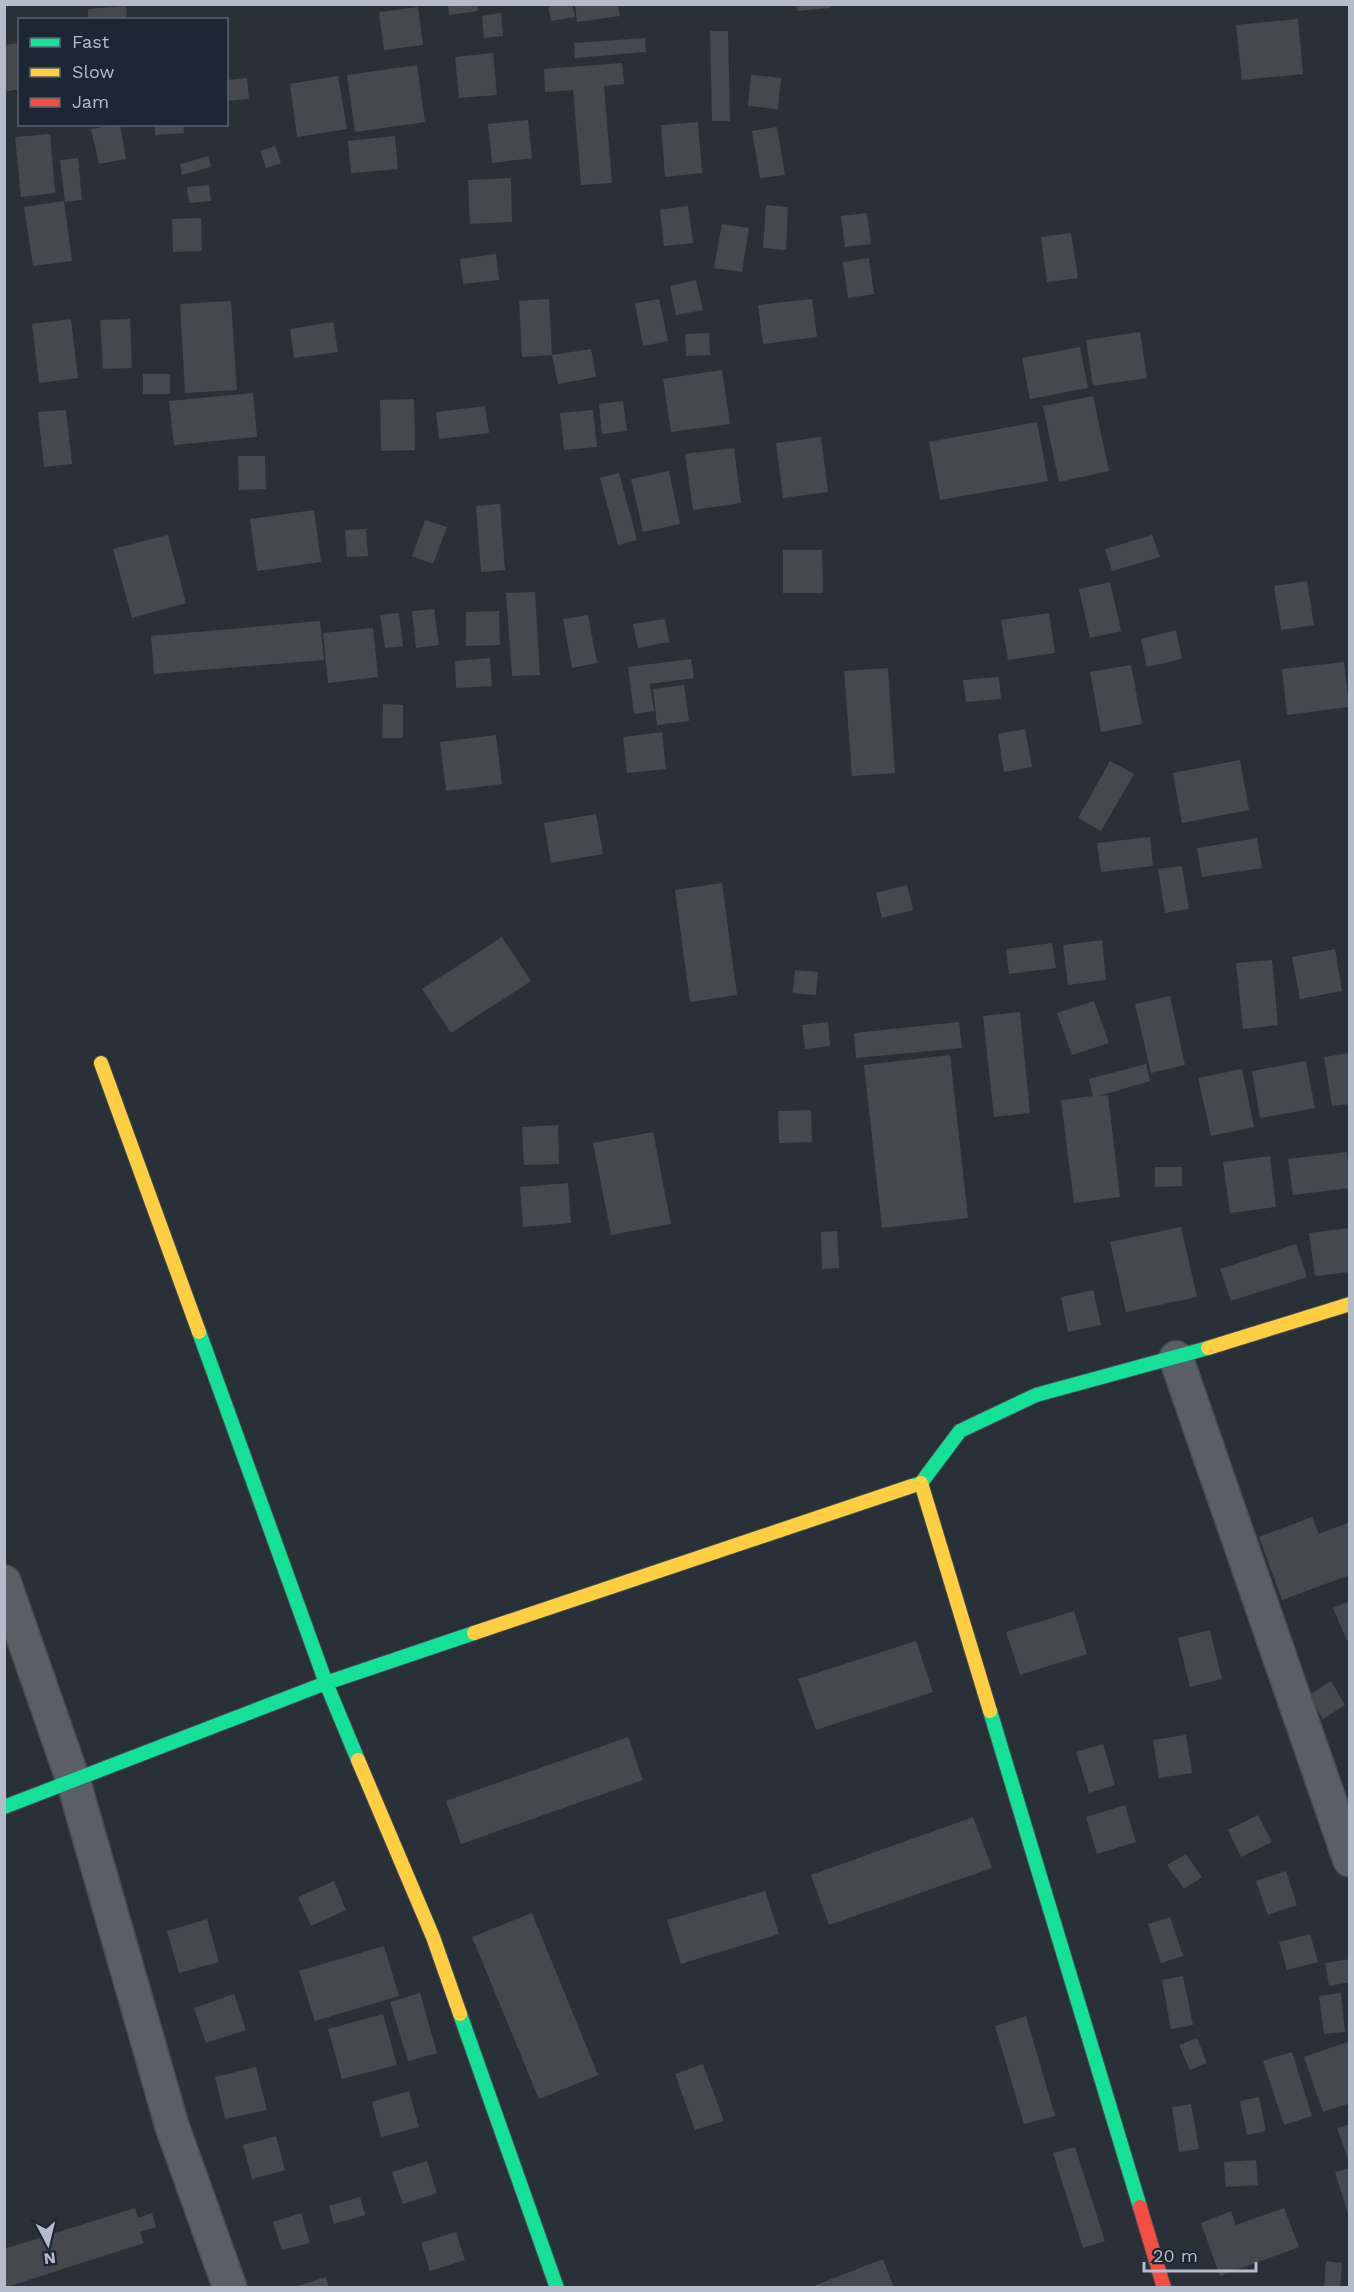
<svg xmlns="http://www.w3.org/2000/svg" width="1354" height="2292" viewBox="0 0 1354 2292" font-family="'Work Sans',sans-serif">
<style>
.building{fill:#444950}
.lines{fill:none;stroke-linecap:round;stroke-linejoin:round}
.street-casing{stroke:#484c53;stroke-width:36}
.fast-casing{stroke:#484c53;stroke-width:16}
.slow-casing{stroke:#484c53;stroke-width:16}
.jam-casing{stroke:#484c53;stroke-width:16}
.street{stroke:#5a5e66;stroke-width:33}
.fast{stroke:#16e098;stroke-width:14}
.slow{stroke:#ffcf43;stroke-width:14}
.jam{stroke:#f24e42;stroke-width:14}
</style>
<rect width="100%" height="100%" fill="#2a3038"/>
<path class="building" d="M448,4H477L478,11L449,15Z
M548,4H572L575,17L551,21Z
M575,4H618L620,16L577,22Z
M796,4H830V8L797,11Z
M126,6L127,20H88V9Z
M418,7L423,45L384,50L379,12Z
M501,13L503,36L484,38L482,16Z
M1298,19L1303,74L1242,80L1236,25Z
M710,31H728L730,121H712Z
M645,38L646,52L575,58L574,43Z
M20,43V89L4,92V45Z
M493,53L497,95L459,98L455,57Z
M622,63L624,84L604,86L612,183L581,185L573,90L545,92L544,69Z
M417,65L425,122L355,132L347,75Z
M751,75L781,78L778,109L748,106Z
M338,76L347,129L297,137L290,84Z
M247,78L249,99L226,101V80Z
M528,120L532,158L492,163L488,124Z
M698,122L702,173L665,177L661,125Z
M120,124L126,159L99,164L91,129Z
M155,124H183L184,133L155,135Z
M777,127L785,175L760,178L752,131Z
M50,134L55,193L21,197L15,137Z
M395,136L398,169L351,173L348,141Z
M275,146L281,163L266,168L260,151Z
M209,156L211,167L182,175L180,164Z
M78,158L82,200L65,202L60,160Z
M511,178L512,222L470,224L468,180Z
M209,185L211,201L189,203L187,187Z
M64,201L72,261L33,266L24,207Z
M766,205L788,207L786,250L763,248Z
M688,206L693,243L664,246L660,210Z
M867,213L871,244L845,247L841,216Z
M201,218L202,251L173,252L172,219Z
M722,224L749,228L742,272L714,268Z
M1071,233L1078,278L1047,282L1041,237Z
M496,254L499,280L463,284L460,259Z
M869,258L874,294L848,298L843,262Z
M696,280L703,310L676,315L670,286Z
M549,299L552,355L591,349L596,377L558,384L552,355L522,357L519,301Z
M659,299L668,341L643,346L635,303Z
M812,299L817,337L763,344L758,305Z
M231,301L237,390L185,393L180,304Z
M71,319L78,378L39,383L32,324Z
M130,319L132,368L103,369L100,320Z
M333,322L338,352L294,358L290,329Z
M1140,332L1147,378L1093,386L1086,340Z
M709,333L710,355L686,356L685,334Z
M1080,347L1088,388L1030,399L1022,358Z
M722,370L730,424L671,432L663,379Z
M143,374H170V394H143Z
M253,393L257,437L174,445L169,401Z
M1093,396L1109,471L1059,482L1043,406Z
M414,399L415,450L381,451L380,400Z
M623,401L627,431L602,434L599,404Z
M485,406L489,433L439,439L436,412Z
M66,410L72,464L44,467L38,412Z
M593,410L597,447L564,450L560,413Z
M1037,422L1048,481L940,500L929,442Z
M821,437L828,492L783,498L776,443Z
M734,448L741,503L693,510L685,454Z
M238,456H265L266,489L239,490Z
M669,471L680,524L643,532L631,479Z
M619,473L637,540L618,545L600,478Z
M500,504L505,570L481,572L476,506Z
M314,510L321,562L257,571L250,519Z
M425,520L447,527L433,564L412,556Z
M366,529L368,556L347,557L345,530Z
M168,535L186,603L132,618L113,549Z
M1152,535L1160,557L1112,571L1105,549Z
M783,550H822L823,593H783Z
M1307,581L1314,625L1281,630L1274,586Z
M1110,582L1121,631L1090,638L1079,589Z
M535,592L540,675L512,676L506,593Z
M434,609L439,645L416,648L412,611Z
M499,611L500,645L466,646V612Z
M399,613L403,646L385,648L380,615Z
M1049,613L1055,653L1008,660L1001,620Z
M588,615L597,663L572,668L563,619Z
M665,619L669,642L638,648L633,624Z
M320,621L324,660L154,674L151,636Z
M373,628L378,677L328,683L323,633Z
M1176,630L1182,659L1147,667L1141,639Z
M490,658L492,686L456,688L455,661Z
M691,659L694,678L650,684L654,711L634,714L628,667Z
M1344,662L1349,707L1287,715L1282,669Z
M1131,665L1142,724L1101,732L1090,672Z
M888,668L895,773L852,776L844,671Z
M999,677L1001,699L966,702L963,680Z
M684,685L689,721L657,725L653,689Z
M383,704L403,705V738H382Z
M1025,729L1032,767L1004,772L998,734Z
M662,732L666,769L627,773L623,737Z
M496,735L502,784L446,791L440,742Z
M1240,760L1249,810L1182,823L1173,773Z
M1110,761L1134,774L1101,831L1078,818Z
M596,814L603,854L551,863L544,823Z
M1150,837L1153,866L1101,872L1097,843Z
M1257,838L1262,868L1202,877L1197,848Z
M1182,866L1189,909L1165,913L1158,869Z
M722,883L737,995L690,1002L675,890Z
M907,885L913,910L882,918L876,893Z
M502,937L531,981L451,1033L422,989Z
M1102,940L1106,980L1068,985L1063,945Z
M1052,943L1056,968L1009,974L1006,949Z
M1335,949L1342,991L1300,999L1292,957Z
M1272,960L1278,1025L1243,1029L1236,963Z
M795,970L818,972L816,995L793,993Z
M1170,996L1185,1065L1151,1073L1135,1004Z
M1094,1001L1109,1043L1072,1055L1057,1013Z
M1020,1012L1030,1113L994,1117L983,1016Z
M828,1022L830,1046L805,1049L802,1025Z
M959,1022L962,1048L856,1058L854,1033Z
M1350,1053V1104L1332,1106L1324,1057Z
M950,1055L968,1218L882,1228L864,1065Z
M1306,1061L1315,1108L1260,1118L1252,1071Z
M1146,1064L1150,1081L1099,1096L1108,1095L1120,1197L1074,1203L1061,1100L1093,1096L1089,1079Z
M1242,1069L1254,1127L1211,1136L1198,1078Z
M811,1110L812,1142L779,1143L778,1111Z
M558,1125L559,1164L524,1165L522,1127Z
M653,1132L671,1224L611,1235L593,1143Z
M1347,1152L1350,1188L1293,1195L1288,1159Z
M1270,1156L1276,1207L1230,1213L1223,1162Z
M1155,1167H1182V1186L1155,1187Z
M568,1183L571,1223L523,1227L520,1187Z
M1181,1227L1197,1297L1126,1312L1110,1242Z
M1350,1228V1272L1315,1276L1309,1233Z
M837,1231L839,1268L822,1269L821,1232Z
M1296,1244L1307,1277L1231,1301L1220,1269Z
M1093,1290L1101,1325L1068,1332L1061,1297Z
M1312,1517L1319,1534L1350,1522V1575L1282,1600L1259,1537Z
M1350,1601V1640L1347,1641L1333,1608Z
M1074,1611L1087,1654L1020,1675L1006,1632Z
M1210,1630L1222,1679L1190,1687L1178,1638Z
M916,1641L933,1692L816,1730L798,1679Z
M1331,1681L1345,1705L1323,1719L1309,1695Z
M1186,1735L1192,1773L1159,1778L1153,1740Z
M628,1737L643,1780L461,1844L446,1801Z
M1103,1744L1115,1785L1089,1793L1076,1752Z
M1125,1805L1136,1842L1097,1854L1086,1817Z
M1258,1815L1272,1842L1241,1857L1228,1830Z
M973,1817L992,1868L829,1925L811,1875Z
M1186,1854L1202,1877L1184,1889L1167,1865Z
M1286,1871L1297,1905L1268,1915L1256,1881Z
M334,1881L346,1910L311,1926L298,1897Z
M765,1891L779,1934L681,1964L667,1920Z
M532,1913L598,2075L539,2099L472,1937Z
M1170,1917L1183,1956L1161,1963L1148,1924Z
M207,1919L219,1962L179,1973L167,1931Z
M1310,1934L1318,1962L1287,1970L1279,1942Z
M384,1946L399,1996L315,2021L299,1971Z
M1350,1959V1982L1329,1986L1325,1963Z
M1183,1976L1193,2025L1171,2029L1162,1980Z
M420,1993L437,2053L408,2061L390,2002Z
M1341,1993L1345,2032L1324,2034L1319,1996Z
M234,1994L246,2030L206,2043L194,2008Z
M383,2014L397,2065L342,2079L328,2029Z
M1026,2016L1055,2116L1024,2124L995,2026Z
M1197,2038L1207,2063L1190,2070L1179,2045Z
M1350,2041V2103L1323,2112L1304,2057Z
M1292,2052L1312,2116L1284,2125L1263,2061Z
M703,2064L724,2121L695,2130L675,2074Z
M256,2067L267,2110L225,2119L215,2077Z
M409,2091L419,2127L381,2137L372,2102Z
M1259,2097L1266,2131L1247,2135L1240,2101Z
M1191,2104L1199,2149L1179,2152L1172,2107Z
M1350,2124V2161H1349L1337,2128Z
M276,2136L285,2170L252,2179L243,2145Z
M1075,2147L1105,2241L1083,2248L1053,2153Z
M1256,2160L1258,2185L1226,2187L1224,2162Z
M427,2161L437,2193L403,2204L392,2172Z
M1350,2168V2217H1349L1335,2172Z
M360,2197L365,2215L334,2224L329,2206Z
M135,2208L138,2218L152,2213L156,2227L140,2232L144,2243L7,2287L4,2280V2249Z
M1284,2208L1299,2247L1220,2276L1201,2223L1231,2211L1236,2225Z
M301,2213L310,2243L282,2250L273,2222Z
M456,2232L465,2260L430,2271L421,2243Z
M883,2259L894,2288H811V2287Z
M1326,2261L1342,2263L1340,2288H1324Z
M326,2277L329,2288H294V2287Z"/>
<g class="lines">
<defs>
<path id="street" d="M1176,1358L1350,1860
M4,1582L73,1780L172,2126L230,2288"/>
<path id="fast" d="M199,1332L326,1683L358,1760
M912,1486L921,1483L960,1431L1036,1395L1208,1348
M990,1711L1140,2207
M4,1807L326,1683L474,1633
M460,2014L557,2288"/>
<path id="slow" d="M101,1063L199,1332
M1208,1348L1350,1304
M921,1483L990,1711
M474,1633L912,1486
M358,1760L433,1937L460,2014"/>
<path id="jam" d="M1140,2207L1164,2288"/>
</defs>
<use href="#street" class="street-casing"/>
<use href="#fast" class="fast-casing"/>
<use href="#slow" class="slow-casing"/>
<use href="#jam" class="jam-casing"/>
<use href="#street" class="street"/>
<use href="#fast" class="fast"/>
<use href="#slow" class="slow"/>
<use href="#jam" class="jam"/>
</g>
<rect width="1354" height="2292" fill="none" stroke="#b4bcc9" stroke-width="12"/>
<rect x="18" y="18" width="210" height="108" fill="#1d2633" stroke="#59626f" stroke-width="1.5"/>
<rect x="30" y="38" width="30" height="9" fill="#16e098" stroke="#59626f" stroke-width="1.5"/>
<text x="72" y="48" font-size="18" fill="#b4bcc9">Fast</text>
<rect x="30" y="68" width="30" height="9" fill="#ffcf43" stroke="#59626f" stroke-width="1.5"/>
<text x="72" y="78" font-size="18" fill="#b4bcc9">Slow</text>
<rect x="30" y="98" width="30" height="9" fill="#f24e42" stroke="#59626f" stroke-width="1.5"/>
<text x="72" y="108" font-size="18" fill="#b4bcc9">Jam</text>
<g transform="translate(48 2244) rotate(173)" stroke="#1d2633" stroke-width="4.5" paint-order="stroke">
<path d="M0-4.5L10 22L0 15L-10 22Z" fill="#b4bcc9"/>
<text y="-9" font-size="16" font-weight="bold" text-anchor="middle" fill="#b4bcc9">N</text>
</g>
<path d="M1144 2262v9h112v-9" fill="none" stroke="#b4bcc9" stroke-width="3"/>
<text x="1153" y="2262" font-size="18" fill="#b4bcc9" stroke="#1d2633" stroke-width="4.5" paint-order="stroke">20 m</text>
</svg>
